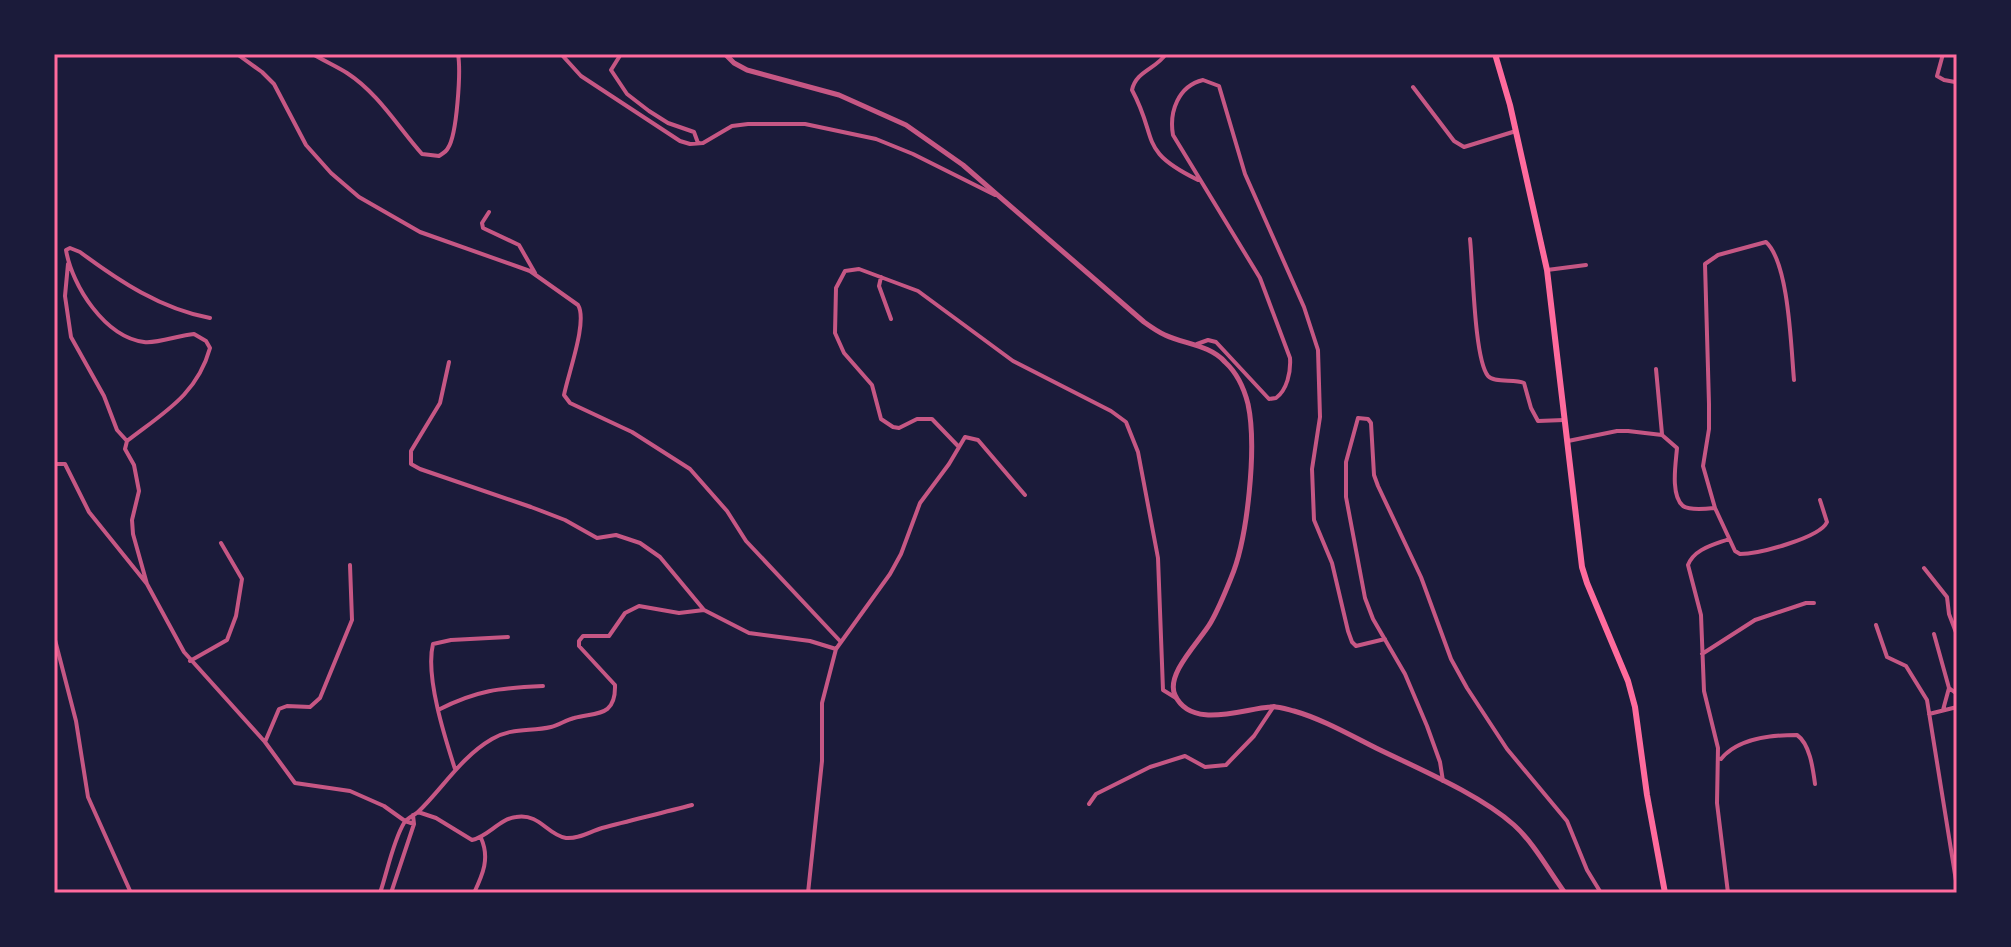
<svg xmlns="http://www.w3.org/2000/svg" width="2011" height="947" viewBox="0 0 2011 947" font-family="'Golos Text',sans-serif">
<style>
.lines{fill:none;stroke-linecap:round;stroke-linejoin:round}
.minor{stroke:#c65784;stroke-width:4}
.tertiary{stroke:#c65784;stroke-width:5}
.secondary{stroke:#ff6b9d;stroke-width:6}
.neatline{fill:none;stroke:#ff6b9d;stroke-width:3}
</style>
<rect width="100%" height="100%" fill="#1b1b3a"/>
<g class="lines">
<path class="minor" d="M237,54L262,72L274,84L306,145L331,173L359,197L420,232L530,271L578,305C588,321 568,374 564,395L570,403L632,432L690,469L727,511L746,541L840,641
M313,54C324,61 336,66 347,73C378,93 398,127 422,154L439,156C442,154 446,152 448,148C457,135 461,71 458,54
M561,54L581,76L680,141L690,144L703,143L732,126L748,124H805L876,139L913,154L995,195
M621,54L611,70L627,94L649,111L668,123L694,132L698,143
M1166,54C1156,69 1136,71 1132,90C1159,140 1137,150 1198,180
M1943,54L1937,76L1944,80L1955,82
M1413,87L1454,141L1464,147L1516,131
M489,212L482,223L483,228L519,245L535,273
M1470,239C1473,266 1474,359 1488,376C1494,383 1514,379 1524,383L1531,408L1538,421L1564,420
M68,264L65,296L71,337L104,396L117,430L127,441
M1547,270L1586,265
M881,277L879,286L891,319
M1197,344L1208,340L1216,342L1269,399L1276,398C1287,390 1291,372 1290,358L1260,278L1173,135C1169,112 1178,86 1203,80L1219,86L1245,174L1304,307L1318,350L1320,417L1312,469L1314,520L1332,563L1348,631L1352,642L1356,646L1385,639
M449,362L440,403L411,451V464L420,469L531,507L565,520L597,538L616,535L640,543L660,557L704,610
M1656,369L1662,434
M1568,441L1617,431H1628L1662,435L1677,448C1676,462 1670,495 1683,506C1690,511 1706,509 1715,508L1735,551L1740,554C1758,554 1820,538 1827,522L1820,500
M958,446L932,419H917L899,428L893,427L881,419L872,385L844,353L835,333L836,288L845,271L859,269L918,291L1013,361L1111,411L1126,422L1138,452L1158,558L1163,690L1176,698
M54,464H65L89,512L147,584L184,652L265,742L295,783L350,791L384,806L405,821L414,824
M1715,508L1703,466L1709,429V404L1705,264L1718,255L1766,242C1789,263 1791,348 1794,380
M1924,568L1947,597L1949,614L1957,635
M147,584L133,534L132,520L139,491L134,465L125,449L127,441C163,413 197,395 210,348L206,341L194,334C179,335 157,344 144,342C105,337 72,286 66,250L70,248L80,252C119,281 161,309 210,318
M1876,625L1887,657L1906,666L1927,700L1957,887
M1934,634L1949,688L1943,710
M54,636L76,721L88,797L131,893
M1702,654L1755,620L1806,603H1814
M190,661L227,640L236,616L242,579L221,543
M1949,688L1957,694
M438,710C477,690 500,688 543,686
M1929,714L1957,707
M265,742L279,709L287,706L310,707L320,698L352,620L350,565
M1721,759C1738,738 1771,735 1797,735C1810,744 1813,769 1815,784
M455,769C445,738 425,676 433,644L451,640L508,637
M1443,781L1440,762L1427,726L1405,674L1373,619L1365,598L1346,497V462L1358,418L1368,419L1371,423L1374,475L1378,486L1421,577L1451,659L1467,688L1507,749L1567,821L1587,870L1601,893
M1089,804L1096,794L1150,767L1185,756L1205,767L1226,765L1254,736L1274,706
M418,812L436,818L472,840C489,836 499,819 516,817C540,813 547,835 566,838C579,839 589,832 602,828C632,820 662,813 692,805
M380,893C387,873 393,841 404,823C407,818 413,816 418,812C443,788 461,757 492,739C513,727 530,732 551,727C559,725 566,720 574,718C595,712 616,718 615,685L579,646V641L583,636H609L625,613L639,606L679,613L704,610L749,633L810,641L836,649
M391,893L414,824L413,815
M474,893C483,874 490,858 481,838
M808,893L822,761V703L836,649L890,574L901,554L920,503L949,464L965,437L978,440L1025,495
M1728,893L1717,803L1718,748L1704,691L1701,615L1688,565C1694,549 1713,545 1729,539"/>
<path class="tertiary" d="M725,54L734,63L747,70L839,95L906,125L963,165L1144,322C1151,327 1158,332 1165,335C1184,344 1210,345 1225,362C1237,373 1244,388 1248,404C1257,446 1248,538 1231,578C1225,593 1219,608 1211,622C1201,640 1165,674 1175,695C1191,730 1242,709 1270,707C1277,706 1286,709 1294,711C1322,719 1350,735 1376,748C1419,769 1479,794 1514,825C1534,843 1549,871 1565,893"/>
<path class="secondary" d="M1495,54L1510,105L1547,270L1582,567L1587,583L1628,681L1635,707L1647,795L1665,893"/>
</g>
<rect width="2011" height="947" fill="none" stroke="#1b1b3a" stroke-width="112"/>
<rect x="56" y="56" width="1899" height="835" class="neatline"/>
</svg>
